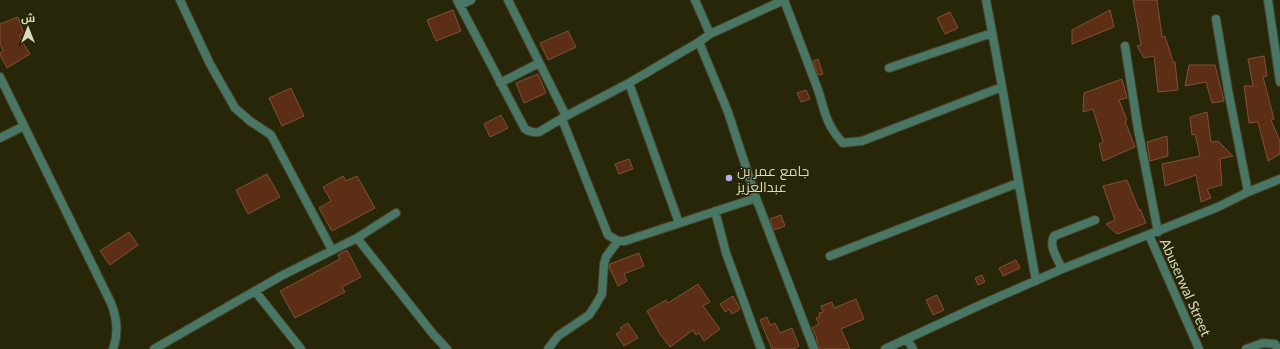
<svg xmlns="http://www.w3.org/2000/svg" width="1280" height="349" viewBox="0 0 1280 349" font-family="Lato,Cairo,sans-serif">
<style>
.building{fill:#5c2e15;stroke:#825037}
.lines{fill:none;stroke-linecap:round;stroke-linejoin:round}
.minor-casing{stroke:#444325;stroke-width:10}
.minor{stroke:#4a7765;stroke-width:8}
.poi-dot{fill:#b2adf9;stroke:#272608;stroke-width:1.5}
.labels{text-anchor:middle;dominant-baseline:central;stroke-width:3;stroke-linejoin:round;paint-order:stroke}
.poi-label{font-size:14px;fill:#dadabd;stroke:#272608;text-anchor:start}
.street-label{font-size:14px;fill:#dadabd;stroke:#272608}
</style>
<rect width="100%" height="100%" fill="#272608"/>
<path class="building" d="M1133,0H1157L1162,37L1165,36L1173,62H1175L1178,90L1158,92L1154,56L1144,58L1137,46L1141,45Z
M453,10L461,31L436,41L427,20Z
M1110,10L1114,27L1072,44V30Z
M950,12L958,28L945,34L937,18Z
M18,17L24,34L19,36L30,54L7,68L0,55V53L3,51L0,43V24Z
M568,31L576,47L548,60L540,43Z
M1264,56L1267,76L1263,77L1274,119L1271,120L1280,141V154L1268,161L1258,122L1249,123L1244,86H1253L1248,59Z
M818,59L823,74L818,75L813,61Z
M1189,65H1215L1224,101L1212,103L1206,82L1185,86Z
M538,74L546,93L524,103L516,83Z
M1122,79L1127,98L1119,100L1127,120L1125,121L1135,147L1103,161L1099,144L1103,142L1093,109L1083,112L1084,93Z
M291,88L304,116L282,126L269,98Z
M806,90L810,99L801,102L797,93Z
M1207,112L1211,142L1218,141L1233,156L1220,159L1222,185L1207,189L1211,198L1201,202L1196,175L1165,186L1162,164L1200,156L1195,134L1192,135L1190,117Z
M501,115L508,128L490,137L484,124Z
M1167,136L1168,156L1150,161L1147,142Z
M629,159L633,169L619,174L615,164Z
M267,174L280,197L248,214L236,190Z
M343,176L346,181L357,176L375,208L332,231L319,208L331,201L323,187Z
M1127,180L1139,210L1140,209L1146,223L1117,234L1106,224L1115,220L1103,186Z
M781,215L785,226L774,230L770,219Z
M129,232L138,245L110,265L100,251Z
M347,250L361,277L342,287L345,292L295,318L280,291L340,259L338,255Z
M639,253L644,266L624,274L627,281L618,286L609,267L610,264Z
M1016,260L1020,268L1003,276L999,268Z
M982,275L985,282L978,285L975,278Z
M698,284L710,302L703,306L720,329L704,341L699,333L696,335L693,330L670,347L660,334L647,311L666,300L668,303Z
M937,295L944,310L933,315L926,300Z
M733,296L740,309L732,314L729,309L725,312L720,304Z
M856,299L864,319L841,329L850,349H819L816,338H817L812,328L819,324L816,318L820,317L819,313L823,312L821,306L832,302L834,308Z
M767,317L770,325L775,323L780,333L792,328L799,346L793,349H772L760,320Z
M628,323L638,338L624,346L616,334L622,330L620,328Z"/>
<g class="lines">
<defs>
<path id="minor" d="M180,0L210,64L235,108L250,121L271,135L332,250
M457,0L525,129C530,132 533,133 539,132L566,116L629,83L699,42L710,34L784,0
M508,0L566,116
M695,0L710,34
M784,0C795,29 806,58 817,87C825,110 825,124 843,143L862,141L1002,87
M986,0C1004,93 1019,187 1036,281
M1268,0L1280,82
M460,5L471,0
M1216,19L1228,90L1248,192
M699,42L728,112L756,198L814,349
M1125,46L1138,129L1158,232
M889,68L992,33
M0,77L111,303C117,318 119,333 113,349
M500,83L539,63
M629,83L679,223
M562,119L608,235L618,241H625L756,198
M0,138L24,126
M715,211L726,253L761,349
M1149,235L1199,349
M357,238L433,334L447,349
M830,256L1018,183
M1062,269C1058,259 1048,246 1054,236L1095,220
M255,291L301,349
M907,339L913,349
M154,349L281,276L357,238L396,213
M548,349L558,336L589,315L595,306L602,294L604,264L606,257L618,241
M885,349L978,306L1062,269L1218,207L1248,192L1280,179
M1246,349L1263,343L1275,344L1278,349"/>
</defs>
<use href="#minor" class="minor-casing"/>
<use href="#minor" class="minor"/>
</g>
<circle class="poi-dot" cx="729" cy="178" r="4"/>
<g class="labels">
<g class="poi-label">
<text x="737" y="170">جامع عمر بن<tspan x="737" dy="16">عبدالعزيز</tspan></text>
</g>
<g class="street-label">
<text transform="translate(1186 287) rotate(66)">Abuserwal Street</text>
</g>
</g>
<g transform="translate(28 28)" stroke="#272608" stroke-width="3" paint-order="stroke">
<path d="M0-3L7 15L0 10L-7 15Z" fill="#dadabd"/>
<text y="-6" font-size="11" font-weight="bold" text-anchor="middle" fill="#dadabd">ش</text>
</g>
</svg>
